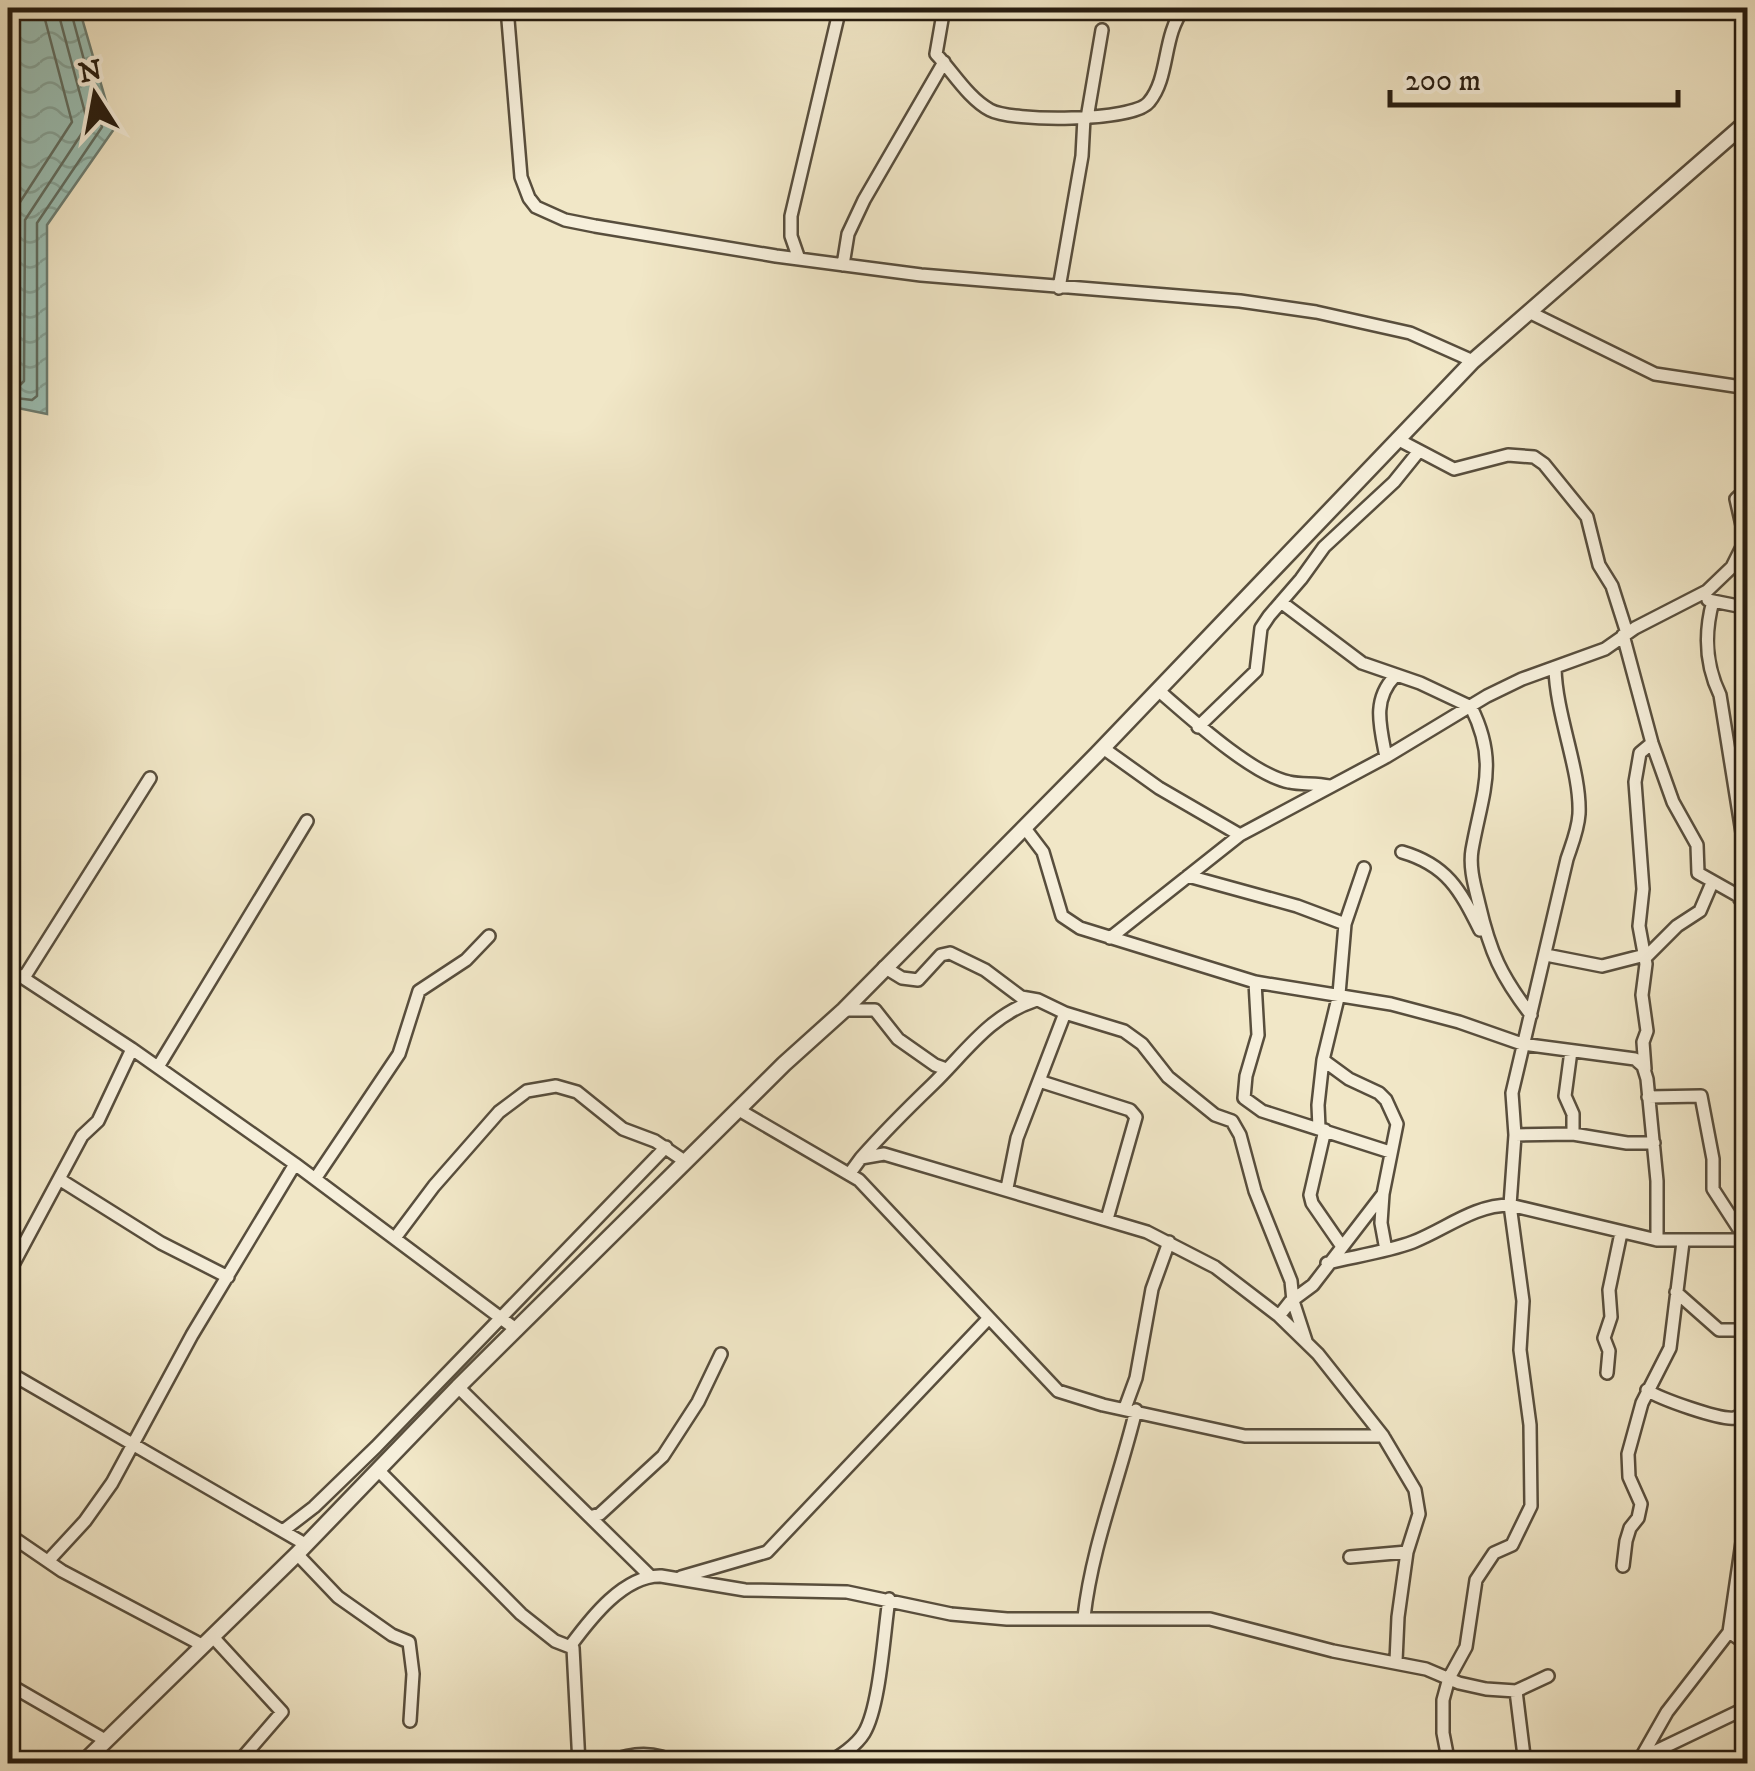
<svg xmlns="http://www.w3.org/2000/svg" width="1755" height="1771" viewBox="0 0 1755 1771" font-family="'IM FELL DW Pica',serif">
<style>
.water{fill:url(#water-waves);stroke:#6c7e73;stroke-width:2.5}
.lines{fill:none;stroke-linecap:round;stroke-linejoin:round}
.shore{stroke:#606e62;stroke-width:2.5}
.minor-casing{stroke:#584e3d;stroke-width:16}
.tertiary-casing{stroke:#584e3d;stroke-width:19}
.minor{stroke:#f6efdb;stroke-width:11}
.tertiary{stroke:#f6efdb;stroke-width:14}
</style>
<defs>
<pattern id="water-waves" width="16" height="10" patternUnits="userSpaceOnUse" patternTransform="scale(2.5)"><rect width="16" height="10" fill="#9bc0b5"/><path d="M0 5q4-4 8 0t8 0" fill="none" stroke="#85a49a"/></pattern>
</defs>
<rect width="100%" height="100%" fill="#f1e7c7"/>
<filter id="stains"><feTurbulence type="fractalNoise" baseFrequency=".002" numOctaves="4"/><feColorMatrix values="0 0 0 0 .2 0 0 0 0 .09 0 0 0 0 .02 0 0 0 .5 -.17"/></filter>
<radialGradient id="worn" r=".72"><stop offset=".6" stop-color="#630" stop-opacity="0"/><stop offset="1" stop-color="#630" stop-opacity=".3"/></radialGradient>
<path class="water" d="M8,8H79L114,129L47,225V414L8,406Z"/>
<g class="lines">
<path class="shore" d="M8,368L11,216L72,122L42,8
M8,384L20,385L24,381L25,220L88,124L57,8
M8,397L32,400L37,396V223L102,127L70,8"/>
<defs>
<path id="minor" d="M507,8L521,177L529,198L536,207L565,220L595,226L776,256L921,275L1240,301L1316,312L1410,333L1473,361
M944,8L936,54C953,72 968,98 990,110C1012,122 1133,122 1149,102C1170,77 1162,36 1184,8
M1087,118L1102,30
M799,259L791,236V216L840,8
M843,265L848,234L864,200L944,62
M1059,288L1082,156L1084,118
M1531,313L1655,374L1748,388
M1397,439L1454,469L1508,455L1534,457L1544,464L1587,517L1599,565L1612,586L1627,633
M1708,600L1748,608
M1713,601C1704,634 1705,664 1720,695L1748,870
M1281,602L1362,663L1420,683L1471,707C1499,763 1482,793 1472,850C1469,868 1475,887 1479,904C1490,952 1501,976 1531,1015
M1623,635L1652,743L1673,802L1697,845L1698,873L1737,895L1748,910
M1158,690C1187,715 1252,775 1289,782C1302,785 1315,783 1329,786
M1198,727L1256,671L1261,628L1269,616L1301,579L1324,547L1394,482L1419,451
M1103,748L1159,788L1240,835
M1386,757C1380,726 1372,700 1395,676
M1024,827L1043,852L1062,916L1080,928L1255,982L1391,1004L1459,1022L1522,1044L1635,1059L1643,1066L1647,1079L1657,1181V1240
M1402,852C1447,865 1460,890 1480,930
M1188,876L1297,906L1345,924L1339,994L1323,1060L1349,1079L1379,1093L1386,1100L1397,1124L1383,1194L1381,1223L1386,1250
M1345,924L1364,868
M1110,938L1240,835L1386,757L1487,696L1522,679L1605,649L1635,628L1707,591L1732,567L1742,547L1744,534L1736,499L1748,488
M1546,955L1602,966L1645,955
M1646,957L1677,926L1700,911L1712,883
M884,967L902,978L918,980L941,955L950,953L985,970L1021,997L1038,1000L1065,1013L1124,1031L1142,1044L1168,1077L1215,1115L1232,1121L1240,1135L1255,1191L1291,1281L1293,1301L1306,1341
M8,968L132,1049L295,1164L517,1330
M25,976L150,778
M1255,982L1258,1035L1246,1076L1244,1098L1262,1111L1390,1152
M844,1010H875L898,1039L935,1065L946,1069
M1571,1051L1565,1096L1573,1114V1134
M158,1067L307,821
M1645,1069L1643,1042L1647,1031L1642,995L1646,964L1639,926L1643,889L1635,782L1640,753L1652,743
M1039,1081L1130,1110L1136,1117L1107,1219
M1648,1097L1701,1096L1713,1159V1189L1746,1240
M739,1110L859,1180L1058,1391L1103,1405L1245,1436H1383
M1319,1128L1318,1105L1323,1060
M1325,1130L1310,1195L1312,1203L1341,1245
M1515,1135L1573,1134L1627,1143H1654
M861,1158C884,1132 907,1109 932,1085C965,1053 989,1016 1034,1001
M850,1173L861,1158L884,1154L1147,1232L1215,1267L1279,1316L1318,1354L1383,1436L1415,1490L1419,1514L1407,1552L1398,1617L1396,1661
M59,1179L161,1243L228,1277
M315,1179L399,1054L419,991L466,960L489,936
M1007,1188L1017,1138L1065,1013
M395,1238L434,1186L499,1112L527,1091L556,1086L577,1092L623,1129L655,1141L686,1162
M1327,1263C1356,1256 1386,1252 1413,1242C1446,1229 1474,1205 1510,1205L1657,1240H1748
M8,1274L82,1136L98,1121L132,1049
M1676,1292L1719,1330H1748
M1279,1316L1290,1302L1313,1285L1383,1194
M8,1372L305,1544
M1607,1373L1609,1351L1604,1338L1611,1317L1609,1290L1621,1233
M458,1387L650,1576
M1647,1390C1660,1399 1720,1420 1734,1418C1741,1416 1743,1414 1748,1408
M1125,1408L1136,1378L1152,1289L1169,1242
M378,1470L521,1614L555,1641L573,1648L579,1764
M590,1517L600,1514L663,1456L698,1402L721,1354
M284,1530L314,1507L376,1447L666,1147
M8,1534L62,1571L202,1645
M297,1554L338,1597L392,1635L409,1642L413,1674L410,1721
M1350,1557L1407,1552
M49,1560L85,1521L112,1483L192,1335L295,1164
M1623,1566L1626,1541L1630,1528L1638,1518L1641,1504L1629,1477L1628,1454L1642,1403L1670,1348L1683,1242
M681,1577L767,1552L988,1319
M1084,1617C1092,1546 1119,1480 1136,1410
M1729,1632L1748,1645
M212,1636L282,1712L237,1764
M571,1645C591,1618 624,1575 661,1576L745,1590L847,1592L951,1614L1007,1619H1210L1333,1651L1426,1669L1459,1683L1486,1689L1516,1691L1548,1676
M8,1684L105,1740
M1516,1691L1525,1764
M1642,1756L1667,1712L1729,1632L1748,1501
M599,1764C627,1755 651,1748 678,1764
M827,1764C840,1756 856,1746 864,1733C880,1707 884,1631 889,1599
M1449,1764L1443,1733V1700L1449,1678L1466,1647L1476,1580L1494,1553L1512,1545L1531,1506L1530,1425L1520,1350L1523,1301L1510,1205L1515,1135L1512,1093L1567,859C1572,844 1578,830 1579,814C1581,771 1556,716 1555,668
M1629,1764L1748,1707"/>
<path id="tertiary" d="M82,1764L297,1554L458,1387L784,1064L844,1010L1097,754L1473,361L1748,121"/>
</defs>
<use href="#minor" class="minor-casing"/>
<use href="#tertiary" class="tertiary-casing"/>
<use href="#minor" class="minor"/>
<use href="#tertiary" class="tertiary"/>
</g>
<rect width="1755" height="1771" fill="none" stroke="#f1e7c7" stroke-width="40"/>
<rect x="10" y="10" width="1735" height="1751" fill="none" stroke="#251b0f" stroke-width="5"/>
<rect x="20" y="20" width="1715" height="1731" fill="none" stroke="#251b0f" stroke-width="2.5"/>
<g transform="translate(95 95) rotate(349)" stroke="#f6efdb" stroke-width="8" paint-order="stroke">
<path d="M0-8L18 38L0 25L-18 38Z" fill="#251b0f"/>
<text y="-15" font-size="28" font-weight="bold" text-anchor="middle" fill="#251b0f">N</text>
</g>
<path d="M1390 90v15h288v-15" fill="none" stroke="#251b0f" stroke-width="5"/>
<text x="1405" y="90" font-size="30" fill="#251b0f" stroke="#f6efdb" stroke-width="8" paint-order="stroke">200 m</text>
<rect width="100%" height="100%" filter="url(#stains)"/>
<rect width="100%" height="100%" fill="url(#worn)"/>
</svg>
